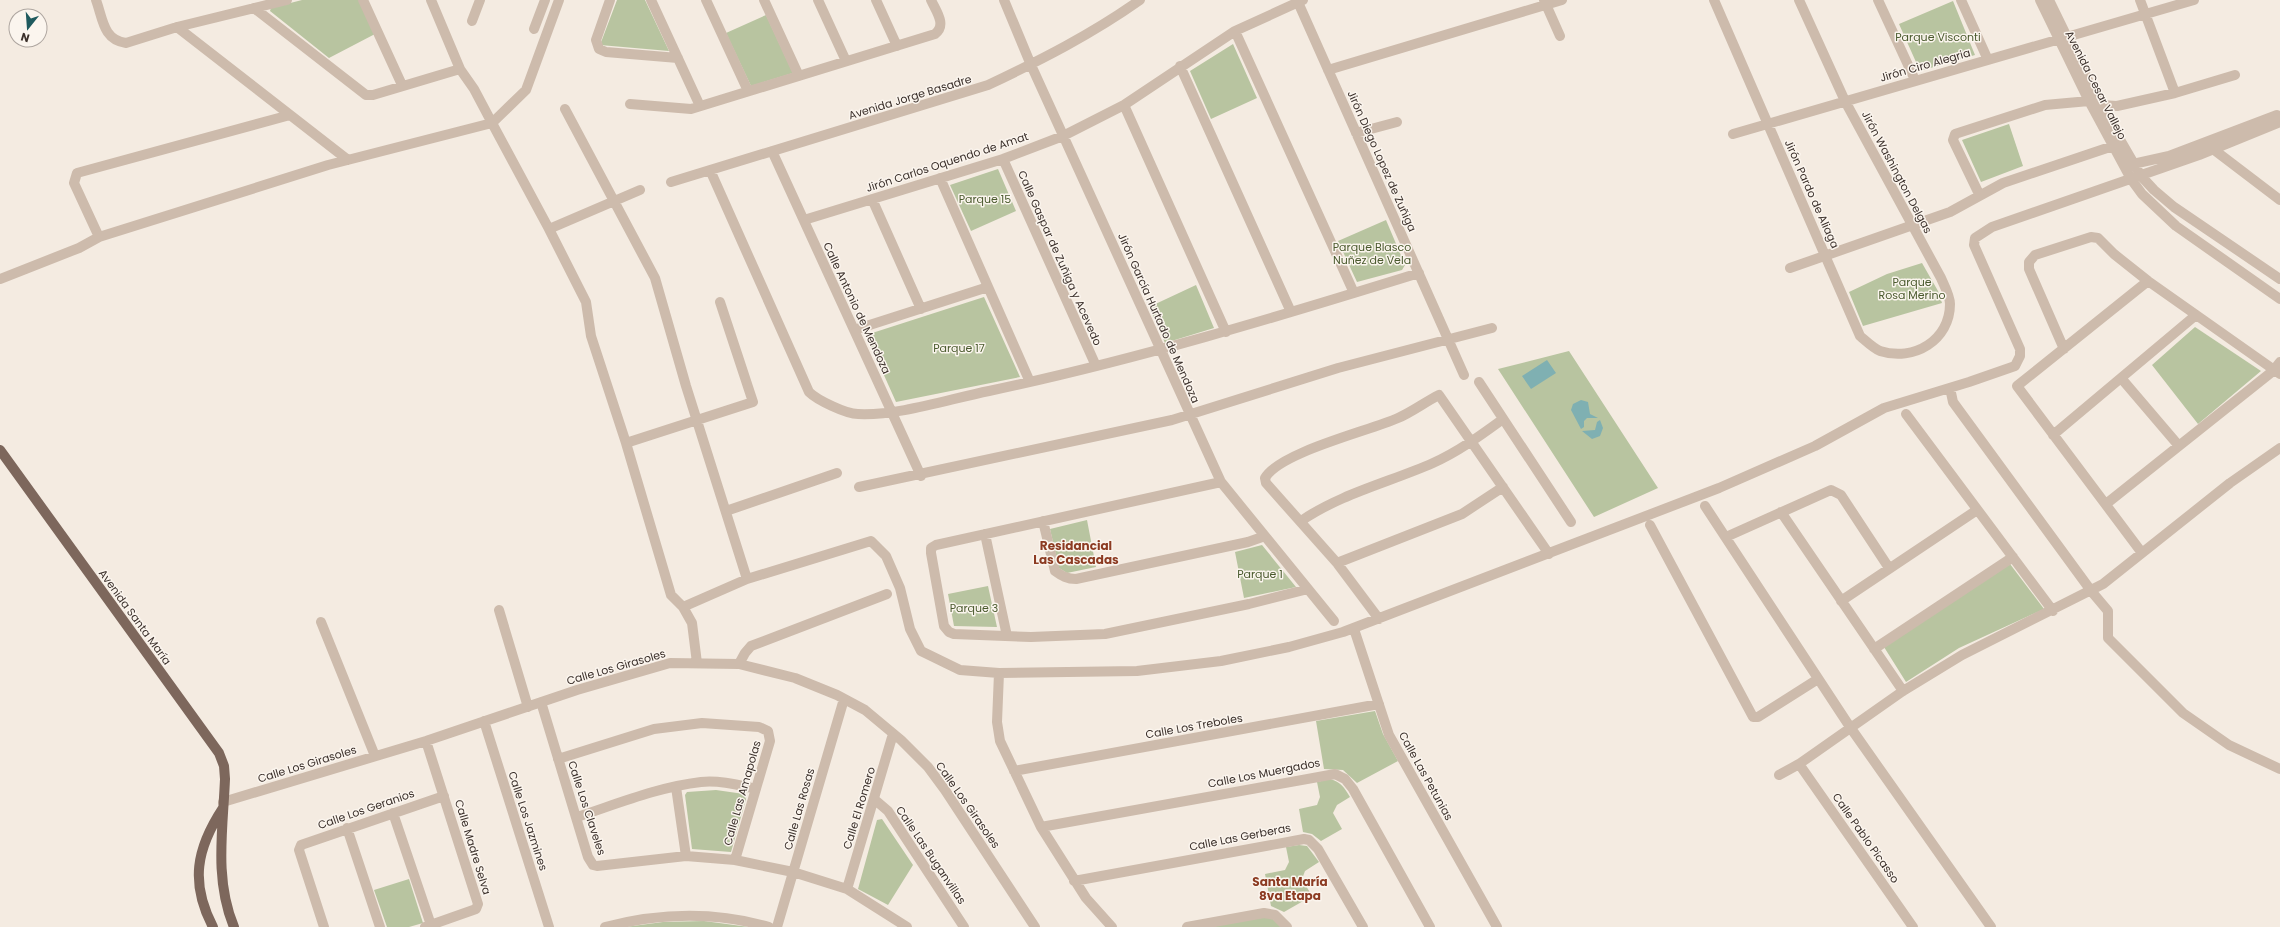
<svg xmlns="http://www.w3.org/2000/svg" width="2280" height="927" viewBox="0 0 2280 927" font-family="Poppins,sans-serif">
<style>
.green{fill:#b8c4a0}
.water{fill:#7fb0b2}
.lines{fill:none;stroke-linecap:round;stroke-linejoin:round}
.minor{stroke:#cdbbac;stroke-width:10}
.major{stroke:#7d675c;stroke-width:10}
.labels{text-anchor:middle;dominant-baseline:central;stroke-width:3;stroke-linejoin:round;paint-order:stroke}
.park-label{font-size:11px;fill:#4a5a2e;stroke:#fbf5ee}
.street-label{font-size:11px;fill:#3b302b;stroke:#fbf5ee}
.neighbourhood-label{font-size:12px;font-weight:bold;fill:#8c3b22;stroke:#fbf5ee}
</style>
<rect width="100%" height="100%" fill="#f4ebe1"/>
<path class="green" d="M302,0H359L375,34L329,58L270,11L271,8Z
M617,0H645L669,51L600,45Z
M1953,1L1975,55L1920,71L1899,24Z
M766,15L793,73L751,86L726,33Z
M1233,44L1257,98L1211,119L1190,71Z
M2009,124L2023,166L1981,182L1962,140Z
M998,169L1016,211L971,231L950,185Z
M1386,220L1405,265L1402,270L1357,282L1338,241Z
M1922,263L1938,291L1942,303L1863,326L1849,292L1887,274Z
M1196,285L1214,328L1165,343L1149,307Z
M984,297L1020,377L896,402L866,335Z
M2195,327L2261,371L2198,424L2152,365Z
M1569,351L1658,488L1594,517L1498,369Z
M1087,520L1096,567L1067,573L1059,568L1050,529Z
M1262,545L1296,587L1244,598L1235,552Z
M2010,564L2044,609L1959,648L1906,682L1884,647Z
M988,586L997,627L954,626L948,594Z
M1375,711L1383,734L1398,761L1357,783L1343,770L1324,769L1316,721Z
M1330,779C1341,782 1344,787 1350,797L1337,805L1333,813L1342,829L1321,841L1312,834L1303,832L1299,809L1317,805L1320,797L1317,782Z
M716,790L744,794L746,799L731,852L692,849L685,795L687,792Z
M882,819L913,865L888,905L858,889L877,820Z
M1299,845L1307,846L1319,862L1305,871L1302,879L1312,896L1284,912L1271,906L1265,874L1285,870L1289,862L1286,847Z
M409,879L423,923L409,927H387L374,890Z
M1259,917L1272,918L1282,927H1212Z
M704,921L749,927H625L663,922Z"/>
<path class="water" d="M1547,360L1556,373L1531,389L1522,376Z
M1581,400L1588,402L1590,414L1598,418H1587L1584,421V427L1581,429L1571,410L1573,404Z
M1600,420L1603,428L1600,436L1592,439L1582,431L1595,430L1597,422Z"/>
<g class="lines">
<path class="minor" d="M96,0C103,19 103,40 126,43L177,27L287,0
M363,0L402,85
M431,0L460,69L474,89L492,123L549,229L586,302L591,336L626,443L671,595L683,607L692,623L697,663
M610,0L596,40L599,49L606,52L678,58
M651,0L700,106
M706,0L748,91
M764,0L799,76
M818,0L846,61
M876,0L897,46
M1004,0L1031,65L1221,482L1334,621
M1297,0L1464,375
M1544,0L1560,36
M1714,0L1860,336C1866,341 1873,348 1880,351C1914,362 1950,340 1950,304C1950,296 1944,285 1941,278L1845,101L1799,0
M1878,0L1915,80
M1961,0L1988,60
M2040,0L2089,101L2131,179L2142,194L2176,226L2280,299
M2049,0L2100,105L2141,176L2154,190L2174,207L2280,279
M2140,0L2175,93
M254,8L366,95H373L460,69
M472,21L480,0
M177,27L348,160
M534,29L545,0
M1235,31L1354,293
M1180,66L1291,312
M1328,70L1562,0
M630,104L691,109L935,34C947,25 936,11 931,0
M1124,105L1226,332
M565,109L655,278L686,386L747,579
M1356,133L1397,122
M1733,134L2194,0
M2213,149L2280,200
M772,151L921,476
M1003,159L1096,366
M2133,164L2169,156L2277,115
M710,170L809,392C817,400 846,414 858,414C898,416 949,399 989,391C1135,360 1277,317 1419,273
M940,178L1030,382
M671,182L988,85C1041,60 1092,34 1140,0
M1979,194L1953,140L1955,134L2045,105L2089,101L2100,105L2117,106L2175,93L2235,75
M872,199L921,309
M804,220L1003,159L1063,136L1124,105L1235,31L1303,0
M549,229L640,190
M99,237L74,183L77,173L290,115
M1790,268L1950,212L2003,183L2113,146
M0,279L79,248L99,237L328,165L492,123L526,90L559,0
M854,330L988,287
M2064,349L2029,269V262L2035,255L2091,237L2098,238L2114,254L2148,281L2280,374
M2121,378L2179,446
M1479,382L1571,522
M1950,388L1953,402L2092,592L2108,611V638L2183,713L2229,745L2280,769
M1906,414L2053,611
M2053,435L2196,315
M626,443L753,402L720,302
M1221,482L936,545L931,548V553L944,626L949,632L954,634L1031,637L1105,634L1249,604L1308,589
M859,487L1172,420L1338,368L1492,328
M2106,504L2273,371L2280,362
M1705,506L1850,727L1991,927
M726,511L837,473
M1781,512L1903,691
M1043,521L1055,571C1062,576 1067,579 1076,579L1248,542L1265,536
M1301,521C1340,494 1390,482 1433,463C1458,452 1481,435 1503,419
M1650,525L1753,717H1758L1818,679
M985,534L1007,636
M1726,537L1831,490L1841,495L1889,568
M2142,553L2017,386L2148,281
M1337,563L1462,514L1503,487
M1841,601L1977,510
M683,607L747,579L871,541L886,556L900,588L910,629L921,651L960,670L999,673L1137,671L1221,661L1289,647L1343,632L1719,488L1815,446L1884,408L1969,382L2015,366L2020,356V349L1974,245L1975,238L1992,227L2199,155L2280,122
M499,610L528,707
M1379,619L1337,563L1266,483L1265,478C1280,452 1369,431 1398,418C1412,412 1425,402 1439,395L1549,554
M321,622L375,756
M1354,629L1389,735L1497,927
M1874,649L2013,557
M739,664L745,653L751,646L887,594
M999,673L997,722L1000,741L1041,827L1086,898L1112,927
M541,702L588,857L593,865L597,866L686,856L735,860L793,872L847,889L907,927
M484,721L549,927
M558,759L654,729L702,723L759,727L768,731L770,741L735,860
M1799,764L1913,927
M1014,771L1379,704
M1779,775L1799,764L1903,691L1962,655L2103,584L2230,483L2280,448
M676,787L686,856
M874,799L888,811L964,927
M223,802L426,741L577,690L670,663L739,664L795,678L837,695L865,710L901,740L928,767L945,790L1035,927
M393,813L431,925
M577,817C617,804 658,787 701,782C719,780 738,785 756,789
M1041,827L1335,774L1345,779L1353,789L1430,927
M347,828L380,927
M1074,881L1304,839L1309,840L1318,849L1363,927
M847,889L893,734
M324,927L299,850L301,845L444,796
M425,927L476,909L478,904L426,741
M605,927C659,913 714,911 769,927
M777,927L844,699
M1187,927L1264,913L1275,915L1287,927"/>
<path class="major" d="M0,450L219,753L224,766L225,779C223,829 214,879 234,927
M213,927C190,883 196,849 223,808"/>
</g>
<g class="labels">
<g class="park-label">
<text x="1938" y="37">Parque Visconti</text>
<text x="985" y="199">Parque 15</text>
<text x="1372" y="247">Parque Blasco<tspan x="1372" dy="13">Nuñez de Vela</tspan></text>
<text x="1912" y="282">Parque<tspan x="1912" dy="13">Rosa Merino</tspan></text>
<text x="959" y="348">Parque 17</text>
<text x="1260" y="574">Parque 1</text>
<text x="974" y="608">Parque 3</text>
</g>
<g class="street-label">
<text transform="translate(1925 65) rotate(-16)">Jirón Ciro Alegria</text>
<text transform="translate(2096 85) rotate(63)">Avenida Cesar Vallejo</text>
<text transform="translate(910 97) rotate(-17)">Avenida Jorge Basadre</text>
<text transform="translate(1382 161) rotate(66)">Jirón Diego Lopez de Zuñiga</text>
<text transform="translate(947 162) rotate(-18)">Jirón Carlos Oquendo de Amat</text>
<text transform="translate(1897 172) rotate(62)">Jirón Washington Delgas</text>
<text transform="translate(1812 194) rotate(66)">Jirón Pardo de Aliaga</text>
<text transform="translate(1060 258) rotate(66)">Calle Gaspar de Zuñiga y Acevedo</text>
<text transform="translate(857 308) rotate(65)">Calle Antonio de Mendoza</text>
<text transform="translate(1159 318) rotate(66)">Jirón García Hurtado de Mendoza</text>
<text transform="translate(135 617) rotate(54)">Avenida Santa María</text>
<text transform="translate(616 667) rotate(-16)">Calle Los Girasoles</text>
<text transform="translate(1194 726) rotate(-10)">Calle Los Treboles</text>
<text transform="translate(307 764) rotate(-17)">Calle Los Girasoles</text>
<text transform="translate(1264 773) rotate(-11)">Calle Los Muergados</text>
<text transform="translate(1426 776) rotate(61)">Calle Las Petunias</text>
<text transform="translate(742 793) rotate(-74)">Calle Las Amapolas</text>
<text transform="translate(968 805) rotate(55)">Calle Los Girasoles</text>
<text transform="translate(587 808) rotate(72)">Calle Los Claveles</text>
<text transform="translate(859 808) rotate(-73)">Calle El Romero</text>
<text transform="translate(366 809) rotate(-19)">Calle Los Geranios</text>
<text transform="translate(799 809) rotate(-74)">Calle Las Rosas</text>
<text transform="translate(528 821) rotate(72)">Calle Los Jazmines</text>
<text transform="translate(1240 837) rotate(-11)">Calle Las Gerberas</text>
<text transform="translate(1866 838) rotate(55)">Calle Pablo Picasso</text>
<text transform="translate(473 847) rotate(73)">Calle Madre Selva</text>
<text transform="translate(931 855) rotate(56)">Calle Las Buganvillas</text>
</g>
<g class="neighbourhood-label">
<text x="1076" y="545">Residancial<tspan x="1076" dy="14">Las Cascadas</tspan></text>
<text x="1290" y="881">Santa María<tspan x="1290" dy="14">8va Etapa</tspan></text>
</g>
</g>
<g transform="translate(28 28) rotate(197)"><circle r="19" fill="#fbf5ee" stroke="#aea6a0"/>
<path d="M0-3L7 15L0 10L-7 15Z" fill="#1f5a5e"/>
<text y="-6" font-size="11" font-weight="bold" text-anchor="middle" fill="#3b302b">N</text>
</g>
</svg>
